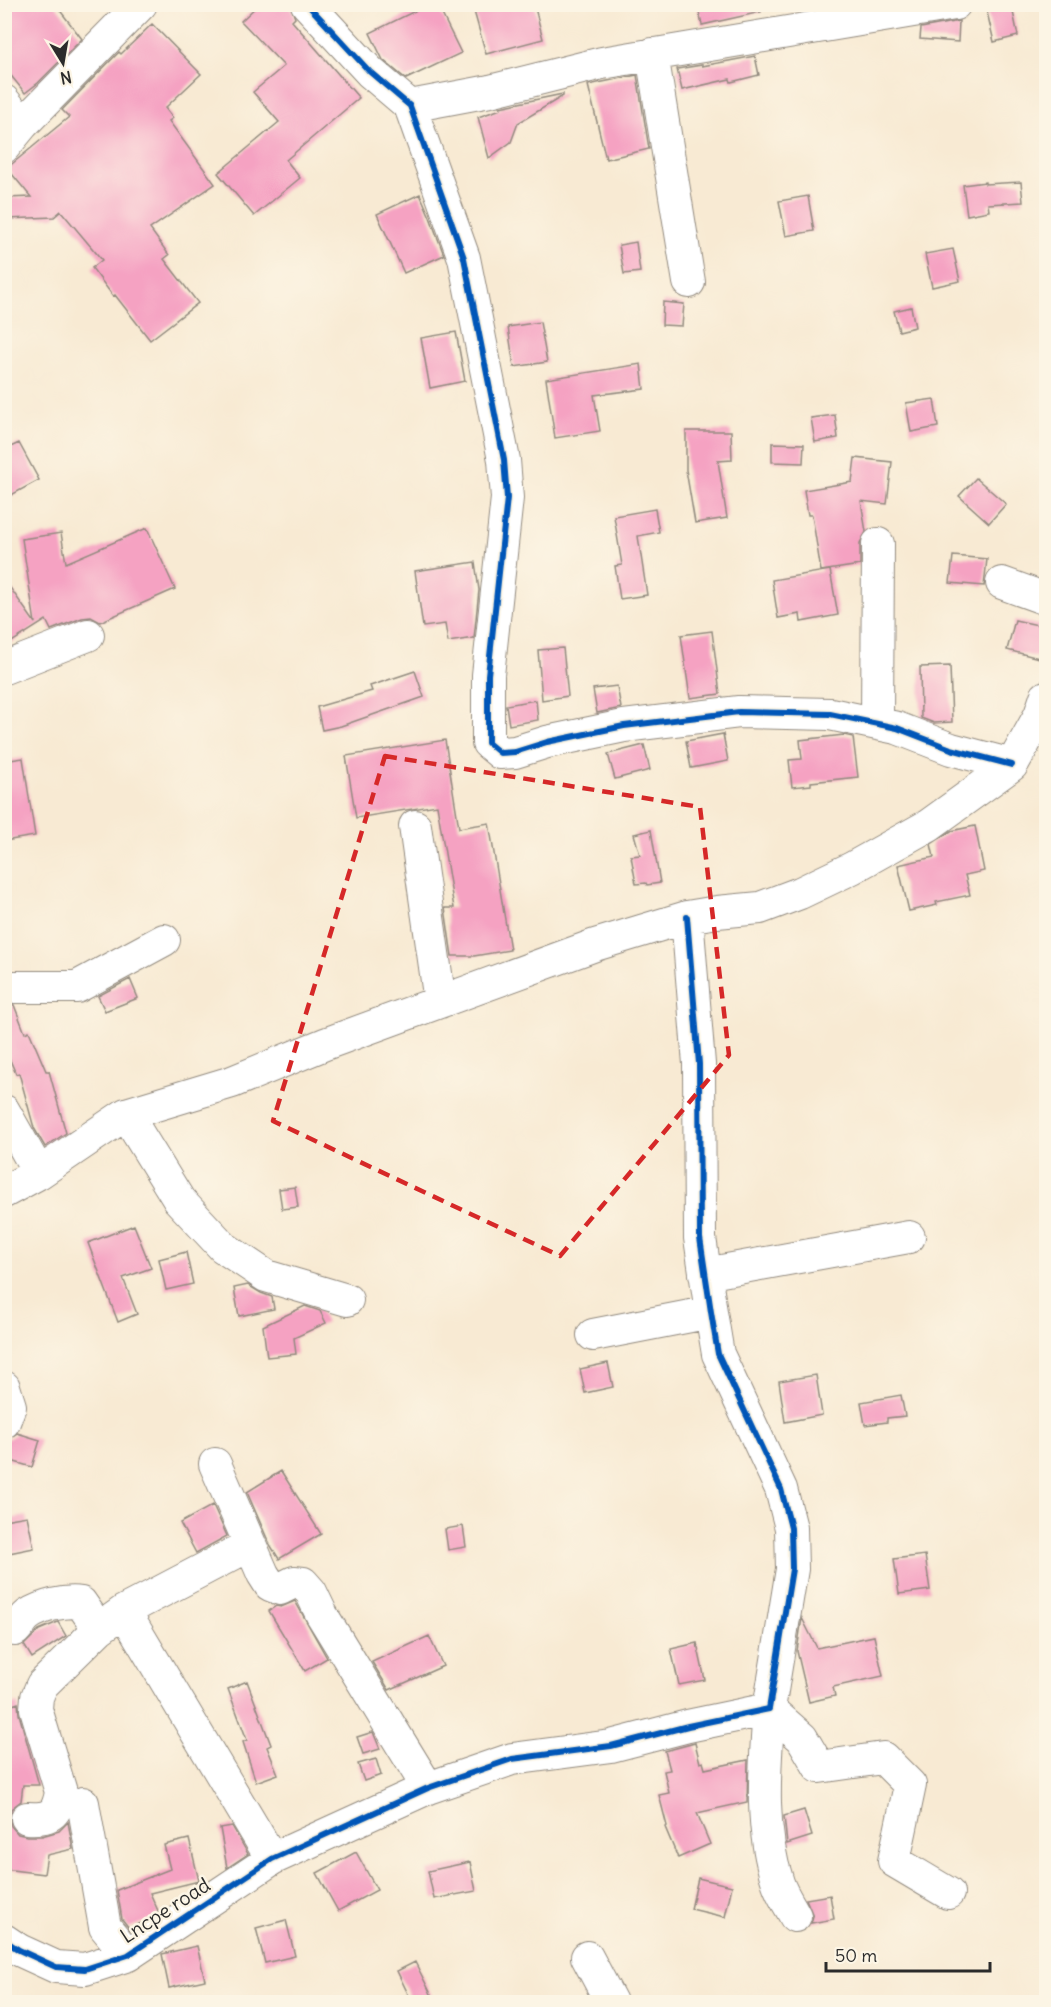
<svg xmlns="http://www.w3.org/2000/svg" width="1051" height="2007" viewBox="0 0 1051 2007" font-family="Delius,sans-serif">
<style>
.building{fill:#f5a2c2}
.lines{fill:none;stroke-linecap:round;stroke-linejoin:round}
.minor-casing{stroke:#928a7f;stroke-width:34}
.minor{stroke:#fff;stroke-width:32}
.cycleway-casing{stroke:#fcf5e5;stroke-width:10}
.cycleway{stroke:#0057b8;stroke-width:6}
.marked{fill:none;stroke:#d62828;stroke-width:4.5;stroke-dasharray:12 8;stroke-linejoin:round}
.labels{text-anchor:middle;dominant-baseline:central;stroke-width:5;stroke-linejoin:round;paint-order:stroke}
.street-label{font-size:20px;fill:#2b2b2b;stroke:#fcf5e5}
</style>
<rect width="100%" height="100%" fill="#fcf5e5"/>
<filter id="ink" filterUnits="userSpaceOnUse"><feTurbulence type="fractalNoise" baseFrequency=".0167" numOctaves="2"/><feDisplacementMap in="SourceGraphic" scale="12" xChannelSelector="R" yChannelSelector="G"/><feConvolveMatrix kernelMatrix="1 2 1 2 8 2 1 2 1" color-interpolation-filters="sRGB"/></filter>
<filter id="wash" filterUnits="userSpaceOnUse"><feTurbulence type="fractalNoise" baseFrequency=".008" numOctaves="4" result="noise"/><feDisplacementMap in="SourceGraphic" scale="24" xChannelSelector="R" yChannelSelector="G"/><feGaussianBlur stdDeviation="1.35" result="paint"/><feColorMatrix in="noise" values="0 0 0 0 0 0 0 0 0 0 0 0 0 0 0 0 0 1.4 0 .05"/><feComposite in="paint" operator="in"/></filter>
<g filter="url(#wash)">
<rect width="100%" height="100%" fill="#f8ead3"/>
<g id="blocks">
<path class="building" d="M4,4H55L82,39L38,83L25,93L4,67Z
M259,4H290L295,18L292,21L359,98L286,160L300,178L254,216L218,173L279,122L253,92L284,66L241,21Z
M429,4H437L461,53L406,79L383,60L370,33Z
M472,4H534L543,39L486,54Z
M697,4H760L761,12L702,25Z
M1012,7L1018,36L994,42L987,12Z
M959,21L958,42L920,39L921,28Z
M152,24L201,74L165,108L173,118L169,121L215,184L150,229L169,255L164,259L198,303L150,340L115,295L113,296L92,268L102,260L61,211L54,217L7,219L6,198L31,197L7,168L69,117L62,110L119,52L121,54Z
M755,56L759,75L731,82L730,79L682,90L677,69L702,65V66Z
M637,75L649,149L606,159L588,85Z
M563,94V96L518,123L511,142L489,158L478,117L501,109L500,107Z
M985,182V184L1021,182L1023,202L988,204L989,211L967,215L963,185Z
M420,194L430,217L444,255L404,273L377,214Z
M808,196L814,231L786,236L779,201Z
M636,242L640,272L624,274L619,245Z
M953,249L960,281L932,287L925,254Z
M663,302L684,304L682,326L662,325Z
M911,307L915,327L899,331L894,311Z
M540,322L547,362L514,367L508,327Z
M456,332L465,381L430,388L421,338Z
M641,364L644,389L594,395L600,431L555,438L546,379Z
M934,399L938,427L911,432L906,403Z
M835,415L838,438L815,442L811,418Z
M686,431H731L732,460L718,461L727,518L695,523L686,470Z
M19,443L39,480L4,499V450Z
M772,443L804,444L803,463L772,462Z
M855,458L892,462L887,504L861,501L866,532L860,543V565L821,571L812,515H808L804,490L852,482Z
M976,478L1006,504L989,523L959,496Z
M655,509L659,532L638,536L647,595L620,599L615,566L622,565L614,516Z
M147,528L175,589L100,622L91,617L82,618L51,630L46,620L4,647V579L35,623L22,539L61,533L66,563Z
M953,556L987,559L984,586L950,583Z
M475,562L479,590L474,638L448,642L445,624L423,627L415,571Z
M830,570L838,615L801,622L800,614L778,618L772,580Z
M1015,620L1047,627V660L1007,650Z
M712,631L720,694L690,698L681,635Z
M563,648L568,696L542,700L538,650Z
M950,666L952,722L934,723L921,718L920,667Z
M415,671L424,697L341,726L322,730L317,707L372,691L370,686Z
M617,686L621,708L597,713L593,689Z
M536,700L538,720L509,725L506,705Z
M723,734L728,761L691,768L686,741Z
M844,735L853,737L858,777L811,782V785L792,787L789,760L802,759L800,740Z
M445,740L459,828L489,823L510,950L474,956H452L445,908H454L437,805L356,818L346,756Z
M644,745L650,770L615,779L608,754Z
M23,758L35,836L4,841V761Z
M975,826L984,871L965,875L970,895L936,902L937,905L909,911L898,865L934,857L931,844L951,831Z
M651,830L660,883L647,885L646,883L636,884L631,856L640,855L634,834Z
M130,979L138,998L105,1011L98,996Z
M4,1005H14L25,1033L29,1031L46,1071H49L66,1133L45,1147L34,1128L19,1073L16,1074L4,1046Z
M295,1187L298,1207L282,1209L279,1189Z
M134,1225L151,1268L123,1278L137,1314L118,1322L88,1243Z
M186,1252L193,1284L166,1290L159,1259Z
M248,1285L261,1293L272,1297L274,1309L239,1316L234,1288Z
M305,1306L320,1311L326,1323L294,1338L296,1354L267,1357L263,1326Z
M608,1363L613,1387L585,1393L580,1369Z
M816,1375L822,1415L785,1422L779,1381Z
M901,1395L905,1416L887,1418V1422L865,1425L861,1402Z
M17,1433L40,1440L32,1467L4,1459L6,1440Z
M281,1471L321,1534L279,1559L269,1543L247,1492Z
M213,1505L227,1536L196,1553L180,1523Z
M27,1516L34,1548L4,1554V1520Z
M463,1526L466,1547L448,1550L445,1529Z
M925,1555L930,1590L899,1594L894,1559Z
M295,1601L327,1658L305,1671L269,1611L276,1606L281,1607Z
M802,1618L817,1648L874,1636L883,1676L833,1687L835,1696L809,1702L797,1651Z
M58,1622L66,1636L32,1658L24,1645L39,1630Z
M429,1636L443,1666L389,1690L372,1662Z
M697,1643L705,1680L679,1685L671,1649Z
M247,1681L271,1745L267,1747L278,1774L256,1782L243,1742L247,1740L228,1689Z
M18,1703L19,1714L39,1785H23L21,1801L11,1809L9,1817L11,1826L18,1834L27,1836H42L59,1831L68,1822L73,1849L47,1855L44,1874L4,1869V1708Z
M373,1732L380,1749L363,1754L357,1737Z
M695,1743L700,1763L703,1762L705,1769L748,1760L747,1802L697,1813L710,1844L678,1858L665,1827L667,1826L659,1795L669,1793L664,1771L670,1770L665,1751Z
M376,1759L381,1775L364,1781L358,1764Z
M804,1810L812,1836L787,1844L784,1816Z
M232,1826L248,1854L227,1868L220,1828Z
M189,1839L199,1881L150,1893L159,1913L147,1921L129,1928L122,1919L117,1890L170,1869L164,1845Z
M356,1852L377,1890L338,1911L317,1873Z
M470,1862L476,1891L434,1899L428,1871Z
M698,1878L732,1886L725,1917L691,1909Z
M830,1895L834,1919L811,1923L813,1916L806,1899Z
M286,1920L295,1956L265,1963L256,1928Z
M197,1946L205,1980L169,1988L162,1954Z
M415,1962L435,2002H412L397,1971Z"/>
</g>
</g>
<g filter="url(#ink)">
<use href="#blocks" fill-opacity="0" stroke="#928a7f" stroke-width="1.5"/>
<g class="lines">
<defs>
<path id="minor" d="M307,4L370,72L410,106L464,258L504,460L507,498L488,675V743L500,753L515,752L547,742L624,726L739,712L830,714L897,728L951,749L1012,765
M652,54L689,282
M4,101L23,124
M410,106L490,91L602,63L955,4
M4,147L23,124L141,4
M1002,583L1046,599
M4,668L88,635
M877,724L878,544
M415,826L440,1002
M4,987H77L164,940
M4,1111L39,1173
M126,1114L179,1200L223,1247L266,1276L347,1300
M4,1192L39,1173L126,1114L232,1082L325,1044L595,945L687,917L717,912L760,908L800,893L852,868L929,825L1012,765L1040,715L1046,697
M705,1274L909,1237
M593,1335L711,1312
M4,1387L10,1406L4,1422
M215,1464L263,1574L270,1585L280,1589L294,1582L303,1583L311,1592L322,1615L428,1788
M124,1611L272,1859
M15,1630C19,1626 23,1619 28,1615C41,1606 66,1600 81,1603L99,1629
M769,1709L802,1738L819,1767L883,1758L910,1785L894,1861L948,1893
M769,1709C765,1767 759,1827 778,1883C782,1895 790,1906 795,1916
M83,1803L105,1927L128,1955
M27,1818C49,1819 57,1816 61,1792L36,1709L37,1697L42,1685L99,1629L124,1611L250,1545
M4,1940L19,1950L56,1967L85,1969L128,1955L272,1859L428,1788L512,1759L611,1746L688,1726L769,1709L792,1569L791,1528L781,1489L718,1354L711,1312L700,1238L699,1064L687,917
M587,1957L611,2002"/>
</defs>
<use href="#minor" class="minor-casing"/>
<use href="#minor" class="minor"/>
<defs>
<path id="cycleway" d="M307,4L370,72L410,106L464,258L504,460L507,498L488,675V743L500,753L515,752L547,742L624,726L739,712L830,714L897,728L951,749L1012,765
M4,1940L19,1950L56,1967L85,1969L128,1955L272,1859L428,1788L512,1759L611,1746L688,1726L769,1709L792,1569L791,1528L781,1489L718,1354L711,1312L700,1238L699,1064L687,917"/>
</defs>
<use href="#cycleway" class="cycleway-casing"/>
<use href="#cycleway" class="cycleway"/>
</g>
</g>
<path class="marked" d="M385,756L700,807L729,1055L560,1256L273,1121Z"/>
<g class="labels">
<g class="street-label">
<text transform="translate(165 1910) rotate(-33)">Lncpe road</text>
</g>
</g>
<rect width="1051" height="2007" fill="none" stroke="#fcf5e5" stroke-width="24"/>
<g transform="translate(63 63) rotate(169)" stroke="#fcf5e5" stroke-width="4.5" paint-order="stroke">
<path d="M0-4.5L10 22L0 15L-10 22Z" fill="#2b2b2b"/>
<text y="-9" font-size="16" font-weight="bold" text-anchor="middle" fill="#2b2b2b">N</text>
</g>
<path d="M826 1962v9h164v-9" fill="none" stroke="#2b2b2b" stroke-width="3"/>
<text x="835" y="1962" font-size="18" fill="#2b2b2b" stroke="#fcf5e5" stroke-width="4.5" paint-order="stroke">50 m</text>
</svg>
